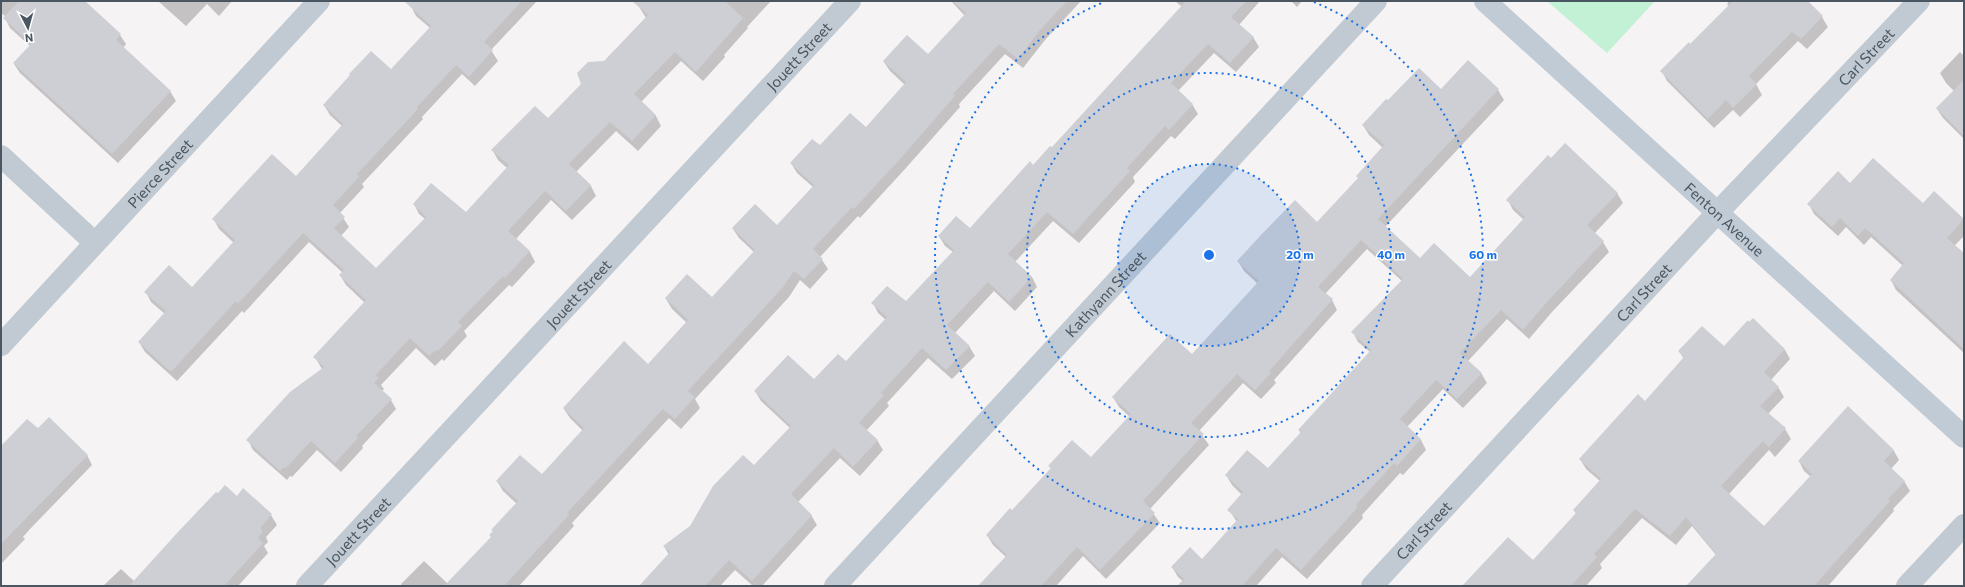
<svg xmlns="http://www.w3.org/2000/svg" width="1965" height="587" viewBox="0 0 1965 587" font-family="Commissioner,sans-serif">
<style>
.green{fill:#c3f1d5}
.shadow{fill:#0003}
.building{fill:#cdcfd5}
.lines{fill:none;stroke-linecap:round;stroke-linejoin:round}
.street{stroke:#c1cad2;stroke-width:22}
.secondary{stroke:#c1cbd6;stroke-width:22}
.ring{fill:none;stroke:#1a73e8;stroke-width:2;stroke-dasharray:2 4}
.labels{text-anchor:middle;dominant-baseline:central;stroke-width:3;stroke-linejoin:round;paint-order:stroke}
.street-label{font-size:15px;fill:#4a5661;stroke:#fff}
.centre{fill:#1a73e8;stroke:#fff;stroke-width:2}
.ring-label{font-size:12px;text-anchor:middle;font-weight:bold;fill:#1a73e8;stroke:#fff;stroke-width:3;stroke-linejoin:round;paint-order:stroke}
</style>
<rect width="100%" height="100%" fill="#f5f3f3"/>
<path class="green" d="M1547,1H1655L1607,53Z"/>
<path class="shadow" d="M1,1H83L120,35L126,44L123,48L170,91L176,101L118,163L20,73L14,64L30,46L10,28L5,18L6,17L1,13Z
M158,1H232L219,16L207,4L186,26Z
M415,1H537L491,50L498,61L475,86L462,74L422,117L423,119L362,184L364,187L340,213L349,227L341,236L376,269L425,219L419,214L414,204L466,213L507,168L498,160L493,151L548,119L605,62L646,18L638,5L642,1H771L747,27L748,28L724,55L725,57L703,81L681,61L641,102L656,116L661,126L638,151L616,131L576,172L591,186L596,196L572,220L551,200L516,239L530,252L535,262L512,287L509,285L464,331L467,336L444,361L442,359L435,366L416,348L381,385L384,389L382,391L391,400L396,409L362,446L363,448L341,472L317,450L292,477L290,476L287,480L253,450L248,440L322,369L315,357L365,303L346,285L340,275L343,273L309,242L244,313L242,311L177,381L145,352L139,342L165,314L151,302L146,292L192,288L234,243L219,229L214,220L296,177L342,126L330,115L324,105L391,71L430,28L416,16L411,6Z
M951,1H1081L1045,40L1023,68L1005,54L959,104L960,107L905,169L860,218L858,216L820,257L828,269L810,289L800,280L789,297L695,399L700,408L681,429L669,418L572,523L574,526L519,586H402L401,584L424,561L448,584L492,538L517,504L503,491L497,481L542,475L583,431L570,418L564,409L648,365L687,323L672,309L666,299H712L754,252L739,238L733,229L777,226L813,187L797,173L791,163L820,147L866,129L905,85L890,71L884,62L929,56L965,16Z
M1175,1H1260L1239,25L1253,37L1259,47L1236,72L1214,53L1178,91L1192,104L1198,114L1175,139L1171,136L1133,177L1135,182L1079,243L1053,221L1015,262L1032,277L1037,287L1015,311L994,291L955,333L969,346L975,356L952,379L928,358L887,403L889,406L866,431L877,440L883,450L860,476L840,458L798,502L811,515L817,525L762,586H753L735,570L720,586H640L669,555L664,546L691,527L754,466L790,428L761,401L755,391L814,381L846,363L886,320L878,313L873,303H906L953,252L945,246L939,236L970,230L1052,148L1182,7Z
M1291,1H1302L1297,7Z
M1729,1H1806L1822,17L1828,27L1807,49L1798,41L1756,84L1762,95L1740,117L1733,110L1714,128L1667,81L1662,71L1690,46L1729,7L1727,4Z
M1960,52L1964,56V139L1943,118L1937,109L1954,91L1946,83L1940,73Z
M1468,61L1498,90L1504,100L1385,227L1420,259L1470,279L1524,220L1513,210L1508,200L1617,193L1623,203L1594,234L1603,242L1609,252L1552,312L1529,339L1507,319L1468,361L1481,373L1487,383L1463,408L1443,389L1407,427L1421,440L1426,450L1403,475L1400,473L1362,515L1363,518L1307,579L1282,557L1256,586H1183L1185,583L1178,577L1172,567L1202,560L1237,522L1229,510L1242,495L1232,485L1226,475L1268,470L1301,434L1299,430L1370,352L1358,342L1353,332L1402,281L1367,249L1325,294L1332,300L1337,310L1274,380L1276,383L1261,399L1243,383L1199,431L1209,445L1150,509L1160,523L1106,579L1083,556L1056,586H980L1006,557L993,545L987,535L1012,511L1051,469L1049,466L1091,459L1130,417L1119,407L1113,397L1192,355L1258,284L1244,271L1238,261L1317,223L1358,179L1383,148L1369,135L1363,125L1388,102L1441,90Z
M1850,184L1923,205L1934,192L1964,220V236L1954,246L1964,255V353L1896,290L1891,280L1903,266L1871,237L1864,245L1846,227L1838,236L1814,214L1809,204Z
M1753,319L1785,350L1790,359L1771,380L1778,387L1784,397L1768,414L1785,429L1791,439L1775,457L1769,450L1729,494L1764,527L1811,477L1804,471L1799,461L1848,408L1894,451L1899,460L1891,469L1904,481L1910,491L1893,509L1894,511L1828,586H1687L1716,555L1692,526L1676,545L1642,518L1600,564L1602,568L1586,586H1464L1533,561L1576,514L1574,510L1600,481L1586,469L1580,459L1645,402L1684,359L1679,351L1724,348Z
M38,430L87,455L92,465L30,529L23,537L25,539L1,564V448Z
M237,497L271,515L277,525L266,537L268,542L264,546L268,553L238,586H103L121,569L134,581Z"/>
<path class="building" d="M19,1H85L121,34L116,40L171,91L112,154L13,63L31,44L3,18Z
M404,1H522L484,42L493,50L469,77L456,65L417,107L418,109L357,174L359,177L333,205L345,217L334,228L376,268L426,217L413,204L431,183L466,212L509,165L491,150L535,106L548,118L581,84L577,73L588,62L604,61L648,15L632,1H725L743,18L696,72L675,52L634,94L656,115L632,141L610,122L569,164L591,185L566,211L545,191L508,231L530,251L505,278L503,276L458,322L462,326L438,351L436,350L429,356L410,338L376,375L379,378L374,383L392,399L356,436L358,438L335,463L311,441L286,468L284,467L280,471L246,440L290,392L324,367L313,357L366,300L339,275L344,270L303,233L238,304L236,301L171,372L138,342L166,311L144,292L169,265L192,287L235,240L212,219L272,154L296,176L343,124L323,105L350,75L349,74L371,51L391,69L431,26Z
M952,1H1067L1040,30L1018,59L999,44L953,94L955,96L900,159L854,209L852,207L813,249L823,259L804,279L794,271L783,287L688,391L695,397L675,419L663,409L567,513L569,515L504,586H444L491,537L489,535L493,531L491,530L518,501L496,481L520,455L542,474L584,428L563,408L624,341L648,364L688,320L665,298L687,274L712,297L755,250L732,228L755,204L777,225L814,185L790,163L812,139L820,145L850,113L866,127L906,82L883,61L907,35L928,54L966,13Z
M1186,1H1246L1231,17L1254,37L1230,63L1208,44L1171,83L1193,104L1169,130L1165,126L1127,168L1130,171L1073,234L1047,212L1008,254L1032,277L1009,302L988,282L947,325L970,346L946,370L922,348L881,393L884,395L859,423L878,440L853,467L834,448L791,494L812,515L752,581L729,560L705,586H639L670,552L663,546L690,526L713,486L743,455L754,465L791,426L754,391L788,355L814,379L838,354L846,361L887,317L871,303L887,286L906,301L954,250L938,236L956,216L970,228L1030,161L1033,165L1050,146L1052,147Z
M1733,1H1808L1823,16L1801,39L1792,32L1749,76L1757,84L1733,108L1726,100L1708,119L1660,71L1689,42L1690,44Z
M1468,60L1499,89L1378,219L1420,258L1434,243L1470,277L1525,217L1506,200L1548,155L1551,158L1565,143L1618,193L1587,225L1604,241L1547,302L1523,330L1501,310L1460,353L1482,373L1457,399L1436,380L1400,419L1421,439L1397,466L1394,463L1356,505L1358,507L1301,570L1276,548L1242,586H1177L1184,579L1171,567L1190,547L1202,559L1238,519L1227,510L1243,492L1225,475L1247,450L1268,468L1301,432L1298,430L1371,350L1351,332L1403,279L1361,240L1318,287L1333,299L1269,371L1271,373L1255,390L1237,374L1191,423L1204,434L1143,501L1155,513L1100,570L1077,547L1041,586H978L1007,555L986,535L1010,508L1012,510L1051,468L1048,466L1072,440L1091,457L1131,414L1112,397L1170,334L1192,354L1259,281L1237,261L1261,235L1295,200L1317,222L1358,178L1356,176L1384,145L1362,125L1386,99L1388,100L1419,68L1441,89Z
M1964,80V136L1936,108Z
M1873,158L1923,203L1934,191L1964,219L1947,238L1964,253V349L1890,280L1904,263L1865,228L1858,236L1840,218L1832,227L1807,204L1838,171L1850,183Z
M1753,318L1785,349L1764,372L1779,387L1760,406L1786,428L1769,447L1763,441L1721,486L1764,526L1812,474L1798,461L1848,406L1894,450L1884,461L1905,481L1888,499L1890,501L1814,586H1686L1716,554L1686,517L1670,536L1635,509L1594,554L1597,557L1571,586H1462L1508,537L1533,560L1576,513L1573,510L1601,479L1579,459L1638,394L1645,401L1684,357L1678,351L1702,326L1724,346L1748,320L1749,322Z
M49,417L88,455L1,544V446L27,419L38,428Z
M225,485L237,496L243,488L272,514L260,528L263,531L258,538L263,543L224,586H129L178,532L216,492L218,493Z"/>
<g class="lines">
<g class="street">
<path d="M1,156L95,243"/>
<path id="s1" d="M1,345L319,1"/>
<path id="s2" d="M307,586L850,1"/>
<path id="s3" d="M835,586L1376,1"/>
<path id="s4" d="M1372,586L1717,213L1919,1"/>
<path d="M1907,586L1964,525"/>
</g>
<path class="secondary" id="s5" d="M1485,1L1964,437"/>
</g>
<circle cx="1209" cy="255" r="91" fill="#1a73e8" fill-opacity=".12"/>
<g class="ring">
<circle cx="1209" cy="255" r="91"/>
<circle cx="1209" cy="255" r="182"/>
<path d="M1314 2A274 274 0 1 1 1104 2"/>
</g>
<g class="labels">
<g class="street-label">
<text stroke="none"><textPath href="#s2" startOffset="723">Jouett Street</textPath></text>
<text stroke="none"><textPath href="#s4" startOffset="724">Carl Street</textPath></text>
<text stroke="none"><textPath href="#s1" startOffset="234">Pierce Street</textPath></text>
<text stroke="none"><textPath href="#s5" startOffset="324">Fenton Avenue</textPath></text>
<text stroke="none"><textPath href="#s4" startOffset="400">Carl Street</textPath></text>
<text stroke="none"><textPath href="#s2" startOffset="399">Jouett Street</textPath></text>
<text stroke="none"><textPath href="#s3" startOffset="398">Kathyann Street</textPath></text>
<text stroke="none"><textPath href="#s4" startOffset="76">Carl Street</textPath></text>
<text stroke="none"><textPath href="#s2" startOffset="75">Jouett Street</textPath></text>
</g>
</g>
<circle cx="1209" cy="255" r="6" class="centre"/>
<g class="ring-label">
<text x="1300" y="259">20 m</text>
<text x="1391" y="259">40 m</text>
<text x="1483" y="259">60 m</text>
</g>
<rect width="1965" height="587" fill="none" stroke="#4a5661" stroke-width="4"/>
<g transform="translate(28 28) rotate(174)" stroke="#ffffff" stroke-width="3" paint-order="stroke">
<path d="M0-3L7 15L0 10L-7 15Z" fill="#4a5661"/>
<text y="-6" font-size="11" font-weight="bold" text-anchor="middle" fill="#4a5661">N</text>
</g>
</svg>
